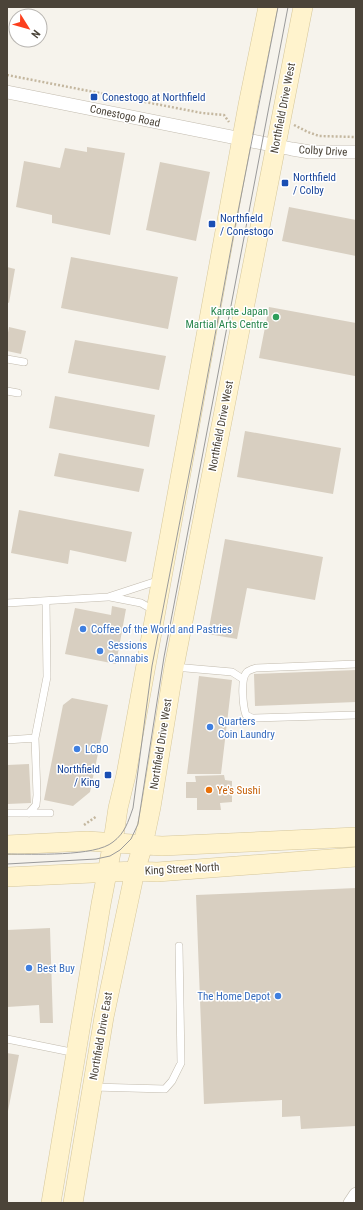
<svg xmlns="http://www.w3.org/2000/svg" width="363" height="1210" viewBox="0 0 363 1210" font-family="'Roboto Condensed',sans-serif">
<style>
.building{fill:#d8cfc1}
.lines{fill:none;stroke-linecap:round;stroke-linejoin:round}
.lane-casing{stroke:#c2bbae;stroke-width:8}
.street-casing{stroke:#c2bbae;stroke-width:14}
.secondary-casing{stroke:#d6c79b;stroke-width:20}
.path{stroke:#c4b79f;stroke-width:2.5;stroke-dasharray:2 2;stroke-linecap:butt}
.lane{stroke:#fff;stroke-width:7}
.street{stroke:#fff;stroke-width:13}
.secondary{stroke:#fff3cd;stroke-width:19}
.tram{stroke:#9a9a9a;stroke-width:1}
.transit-dot{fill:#1a4fb4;stroke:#fff;stroke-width:1.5}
.leisure-dot{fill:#2e9e5b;stroke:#fff;stroke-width:1.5}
.shop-dot{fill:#3f7fe0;stroke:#fff;stroke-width:1.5}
.food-dot{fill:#e8710a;stroke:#fff;stroke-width:1.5}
.labels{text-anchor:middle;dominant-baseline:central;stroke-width:3;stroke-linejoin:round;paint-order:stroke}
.transit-label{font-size:11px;fill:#164399;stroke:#fff;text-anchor:start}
.street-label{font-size:11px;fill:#4b4439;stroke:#fff}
.leisure-label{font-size:11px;fill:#27864d;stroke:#fff;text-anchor:end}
.shop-label{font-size:11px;fill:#366cbe;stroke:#fff;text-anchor:start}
.food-label{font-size:11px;fill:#c56008;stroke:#fff;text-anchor:start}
</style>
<rect width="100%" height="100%" fill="#f6f3ec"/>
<path class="building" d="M87,147L125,153L110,235L52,223V215L16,207L24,161L60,168L65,148L87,152Z
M160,162L210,172L196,241L146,230Z
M289,207L356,220V256L282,241Z
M71,257L178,277L168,329L61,308Z
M7,267L15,269L9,303L7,302Z
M269,307L356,323V370L355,376L259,358Z
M9,327L26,331L21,354L7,351V338Z
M75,340L166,356L159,390L68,373Z
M55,396L155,415L149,447L49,428Z
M245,431L341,448L333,494L237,477Z
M59,453L144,469L139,492L54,476Z
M19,510L132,532L126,562L70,550L68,564L11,553Z
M225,539L323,557L315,600L247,588L237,639L208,634Z
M112,606L126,609L116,664L65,654L75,608L111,615Z
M356,670V702L255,706L254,674Z
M199,676L232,680L221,774H187Z
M72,698L108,705L90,792L73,806L44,800L63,705Z
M29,764L31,803L7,804V765Z
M224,775L225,780L232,781V802L220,803L221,810H197V798H186V782H196L195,776Z
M356,888V1126L301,1129L300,1116L282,1117V1100L204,1104L196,895Z
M50,928L53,1023H40L39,1005L7,1007V930Z
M7,1053L19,1055L8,1111H7Z"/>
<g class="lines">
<defs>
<path id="lane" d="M7,359L24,362
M7,391L18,393
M110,597L141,603L155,611
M7,603L108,597L160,580
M356,664L256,668C253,669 249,670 247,672C240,678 243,707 246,715L252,718L356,715
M174,667L232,672L243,679
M7,740L35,738L47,677L46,601
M7,813H50
M29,813L36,805L37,795L35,738
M7,1039L76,1053
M93,1087L165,1089L172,1081L181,1063L179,946"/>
<path id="street" d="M7,92L292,149L310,152H356
M350,1203L356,1194"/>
<path id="secondary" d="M7,845L87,841L162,846L356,837
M7,877L135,871L157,872L356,857
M51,1203L101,904L113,842L118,808L126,775L248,105L268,7
M73,1203L104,1017L135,871L143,845L151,807L174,667L303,7"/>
</defs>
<use href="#lane" class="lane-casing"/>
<use href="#street" class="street-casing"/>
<use href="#secondary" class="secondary-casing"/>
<path class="path" d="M7,75L202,113L224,115L229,122
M294,125L308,132L319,136L356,137
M84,825L97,816"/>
<use href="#lane" class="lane"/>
<use href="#street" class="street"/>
<use href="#secondary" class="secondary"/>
<path class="tram" d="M7,854C32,854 95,857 113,842C125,833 128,822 133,808L152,666L196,438L235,227L278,7
M7,864L96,859L110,856L120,850L131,839L138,824L164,657L288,7"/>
</g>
<g class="transit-dot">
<rect x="90" y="93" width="8" height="8" rx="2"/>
<rect x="281" y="179" width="8" height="8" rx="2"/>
<rect x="208" y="220" width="8" height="8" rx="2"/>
<rect x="104" y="771" width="8" height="8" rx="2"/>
</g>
<circle class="leisure-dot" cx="276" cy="317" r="4"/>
<g class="shop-dot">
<circle cx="83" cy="629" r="4"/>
<circle cx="100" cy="651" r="4"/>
<circle cx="210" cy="727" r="4"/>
<circle cx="77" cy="749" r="4"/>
<circle cx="29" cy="968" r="4"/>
<circle cx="278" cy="996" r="4"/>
</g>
<circle class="food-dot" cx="209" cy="790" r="4"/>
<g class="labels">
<g class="transit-label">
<text x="102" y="97">Conestogo at Northfield</text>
<text x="293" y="177">Northfield<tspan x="293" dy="13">/ Colby</tspan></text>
<text x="220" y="218">Northfield<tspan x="220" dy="13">/ Conestogo</tspan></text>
<text x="100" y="769" text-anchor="end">Northfield<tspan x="100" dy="13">/ King</tspan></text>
</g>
<g class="street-label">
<text transform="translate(283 108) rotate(-79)">Northfield Drive West</text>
<text transform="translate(125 116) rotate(12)">Conestogo Road</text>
<text transform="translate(323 151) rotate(3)">Colby Drive</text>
<text transform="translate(221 426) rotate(-79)">Northfield Drive West</text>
<text transform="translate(161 744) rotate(-81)">Northfield Drive West</text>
<text transform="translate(182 869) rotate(-3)">King Street North</text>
<text transform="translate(101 1036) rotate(-80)">Northfield Drive East</text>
</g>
<g class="leisure-label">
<text x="268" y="311">Karate Japan<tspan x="268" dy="13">Martial Arts Centre</tspan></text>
</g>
<g class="shop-label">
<text x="91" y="629">Coffee of the World and Pastries</text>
<text x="108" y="645">Sessions<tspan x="108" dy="13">Cannabis</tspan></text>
<text x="218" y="721">Quarters<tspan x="218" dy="13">Coin Laundry</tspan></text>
<text x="85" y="749">LCBO</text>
<text x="37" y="968">Best Buy</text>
<text x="270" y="996" text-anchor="end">The Home Depot</text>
</g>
<g class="food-label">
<text x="217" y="790">Ye's Sushi</text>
</g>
</g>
<rect width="363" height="1210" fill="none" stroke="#4b4439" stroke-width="16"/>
<g transform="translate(28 28) rotate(127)"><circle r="19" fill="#ffffff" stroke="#b7b4b0"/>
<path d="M0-3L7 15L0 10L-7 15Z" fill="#fc3f1d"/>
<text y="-6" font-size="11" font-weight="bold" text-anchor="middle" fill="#4b4439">N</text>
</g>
</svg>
